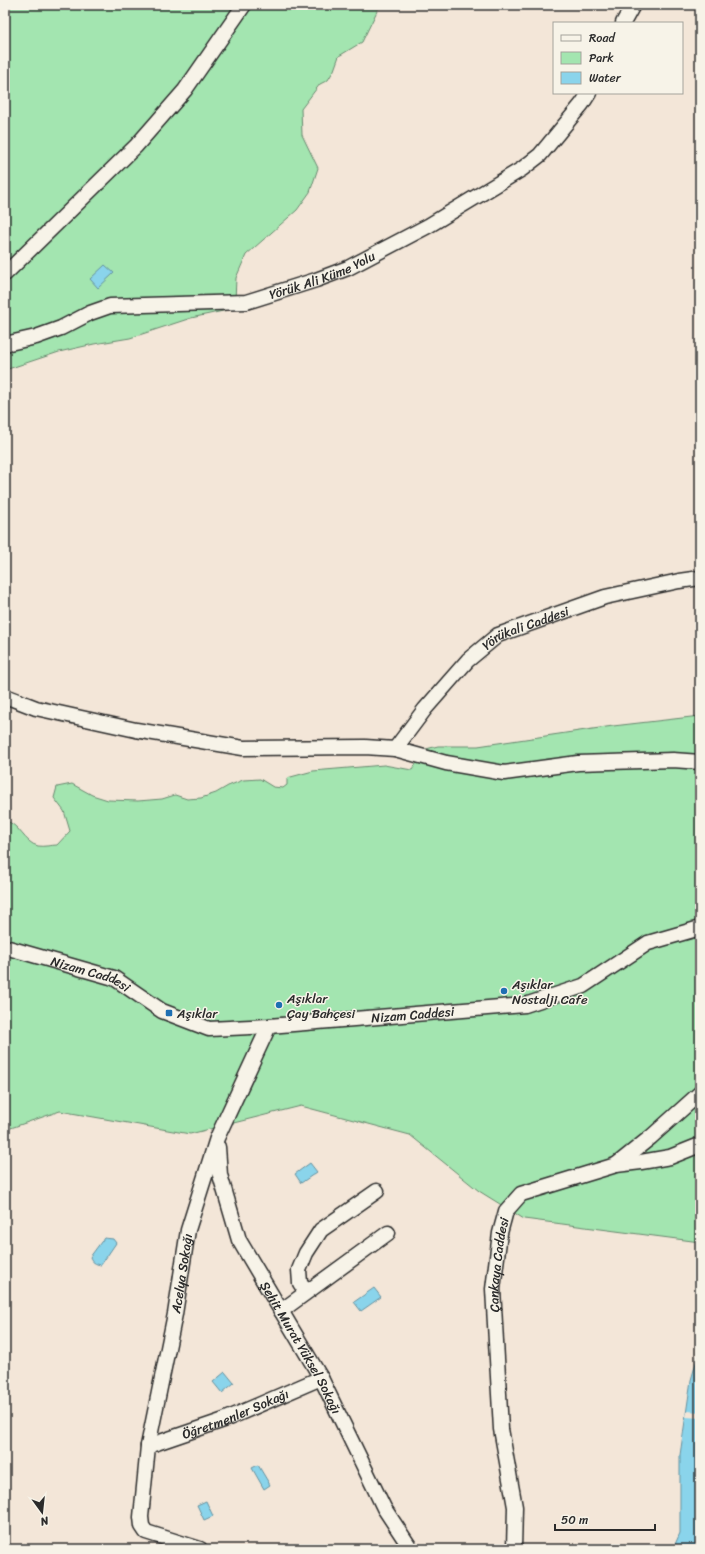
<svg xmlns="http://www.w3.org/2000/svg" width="705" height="1554" viewBox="0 0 705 1554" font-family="Sriracha,sans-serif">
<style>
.green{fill:#a3e5b0;stroke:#67886e}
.water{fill:#8ad4eb;stroke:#64909e}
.pier{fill:#f3e6d8}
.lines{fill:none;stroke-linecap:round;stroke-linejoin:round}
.minor-casing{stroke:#2b2b2b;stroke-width:17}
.minor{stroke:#f7f3e8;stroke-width:14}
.poi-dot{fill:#1f6fb2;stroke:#f7f3e8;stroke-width:1.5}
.labels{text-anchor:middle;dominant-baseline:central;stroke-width:3;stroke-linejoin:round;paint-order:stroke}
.street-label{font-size:13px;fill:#2b2b2b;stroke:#f7f3e8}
.poi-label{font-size:13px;fill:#2b2b2b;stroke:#f7f3e8;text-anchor:start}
</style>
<rect width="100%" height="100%" fill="#f3e6d8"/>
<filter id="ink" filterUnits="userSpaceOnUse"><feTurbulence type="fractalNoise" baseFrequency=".025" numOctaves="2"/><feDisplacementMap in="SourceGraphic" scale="8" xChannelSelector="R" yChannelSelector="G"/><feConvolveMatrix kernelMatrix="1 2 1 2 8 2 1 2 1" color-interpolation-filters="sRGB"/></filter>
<g filter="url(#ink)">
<path class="green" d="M5,5H383L379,7L362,42L339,56L334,70L328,80L320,84L301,109L302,135L318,168L310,192L297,210L246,255L236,278L235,301L237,308L191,318L130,338L94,344L59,352L5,370Z
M700,716V1242L524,1219L479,1191L410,1135L301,1106L190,1134L60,1111L5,1130V821C19,823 24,843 38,846C44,847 52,845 57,845L70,831L64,811L54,798L57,787L72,784L92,795L108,800L138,801L162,799L175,795L187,799L201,798L216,793L228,786L243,780L260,779L273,787L283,788L287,785V778L313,771L384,765L412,770L426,749L438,746H478L613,726Z"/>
<path class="water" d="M105,265L114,273L98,288L90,279Z
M310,1163L317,1172L301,1183L295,1174Z
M104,1238L113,1239L116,1243L101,1265C95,1264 92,1262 90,1257Z
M374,1288L381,1297L361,1311L354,1302Z
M700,1349V1549H673L680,1533V1455L691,1380Z
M225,1372L234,1383L222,1393L213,1382Z
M258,1465L270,1485L264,1489L252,1468Z
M206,1501L213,1516L204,1520L197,1505Z"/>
<path class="pier" d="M687,1411L700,1412V1418L686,1417Z
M700,1546V1549H673L674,1547Z"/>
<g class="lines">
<defs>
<g id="minor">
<path d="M623,23L633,5"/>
<path d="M5,274L136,146L185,90L244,5"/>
<path id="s1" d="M5,344L36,337L61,328L90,313L110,306L246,302L316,280L348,268L428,226L522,169L540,155L582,104L589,93"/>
<path d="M5,696L36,708L136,730L243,748L365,747L395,749L446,763L504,773L578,763L673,760L700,762"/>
<path id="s2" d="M395,749L425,709L468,660L498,635L605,597L679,581L700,578"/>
<path id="s3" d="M5,947L114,978L162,1011L209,1029L269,1026L525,1005L583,986L648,943L700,928"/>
<path id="s4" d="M218,1147L220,1175L239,1240L321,1378L384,1508L411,1549"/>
<path d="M616,1165L641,1162L670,1157L700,1145"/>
<path d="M306,1292L300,1283L299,1270L306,1253L321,1230L377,1191"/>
<path d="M281,1311L388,1233"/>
<path id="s5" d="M148,1446L224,1420L321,1378"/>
<path id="s6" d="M200,1549L146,1532L142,1526L141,1517L148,1446L175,1314L188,1230L217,1138L269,1026"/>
<path id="s7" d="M514,1549L515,1507L501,1429L493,1289L500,1233L506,1211L521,1194L616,1165L651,1137L700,1093"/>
</g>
</defs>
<use href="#minor" class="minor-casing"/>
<use href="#minor" class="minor"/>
</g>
</g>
<g class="poi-dot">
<circle cx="504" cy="991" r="4"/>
<circle cx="279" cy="1005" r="4"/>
<rect x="165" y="1009" width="8" height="8" rx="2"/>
</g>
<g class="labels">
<g class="street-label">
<text stroke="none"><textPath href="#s1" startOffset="329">Yörük Ali Küme Yolu</textPath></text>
<text stroke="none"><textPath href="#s2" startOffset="182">Yörükali Caddesi</textPath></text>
<text stroke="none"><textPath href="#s3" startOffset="90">Nizam Caddesi</textPath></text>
<text stroke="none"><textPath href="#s3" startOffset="426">Nizam Caddesi</textPath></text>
<text stroke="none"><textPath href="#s7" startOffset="286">Çankaya Caddesi</textPath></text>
<text stroke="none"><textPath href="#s6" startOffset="320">Acelya Sokağı</textPath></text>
<text stroke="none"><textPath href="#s4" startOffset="220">Şehit Murat Yüksel Sokağı</textPath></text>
<text stroke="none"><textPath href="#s5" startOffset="93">Öğretmenler Sokağı</textPath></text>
</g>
<g class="poi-label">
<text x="512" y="984">Aşıklar<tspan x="512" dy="15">Nostalji Cafe</tspan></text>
<text x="287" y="998">Aşıklar<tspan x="287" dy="15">Çay Bahçesi</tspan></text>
<text x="177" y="1013">Aşıklar</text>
</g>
</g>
<rect width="705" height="1554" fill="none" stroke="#f7f3e8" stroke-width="20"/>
<rect x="10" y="10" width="685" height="1534" fill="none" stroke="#2b2b2b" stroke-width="1.5" filter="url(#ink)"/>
<rect x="553" y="22" width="130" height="72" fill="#f7f3e8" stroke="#a5a39c"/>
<rect x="561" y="35" width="20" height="6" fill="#f7f3e8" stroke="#a5a39c"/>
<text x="589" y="42" font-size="12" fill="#2b2b2b">Road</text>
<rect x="561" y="52" width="20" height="12" fill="#a3e5b0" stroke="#a5a39c"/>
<text x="589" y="62" font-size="12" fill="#2b2b2b">Park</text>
<rect x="561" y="72" width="20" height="12" fill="#8ad4eb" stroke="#a5a39c"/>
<text x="589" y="82" font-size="12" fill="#2b2b2b">Water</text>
<g transform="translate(42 1512) rotate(165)" stroke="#f7f3e8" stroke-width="3" paint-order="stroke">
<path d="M0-3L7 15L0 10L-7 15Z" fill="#2b2b2b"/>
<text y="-6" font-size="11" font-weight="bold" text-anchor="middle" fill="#2b2b2b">N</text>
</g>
<path d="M555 1524v6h100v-6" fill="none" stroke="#2b2b2b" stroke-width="2"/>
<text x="561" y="1524" font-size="12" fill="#2b2b2b" stroke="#f7f3e8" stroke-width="3" paint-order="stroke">50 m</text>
</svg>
